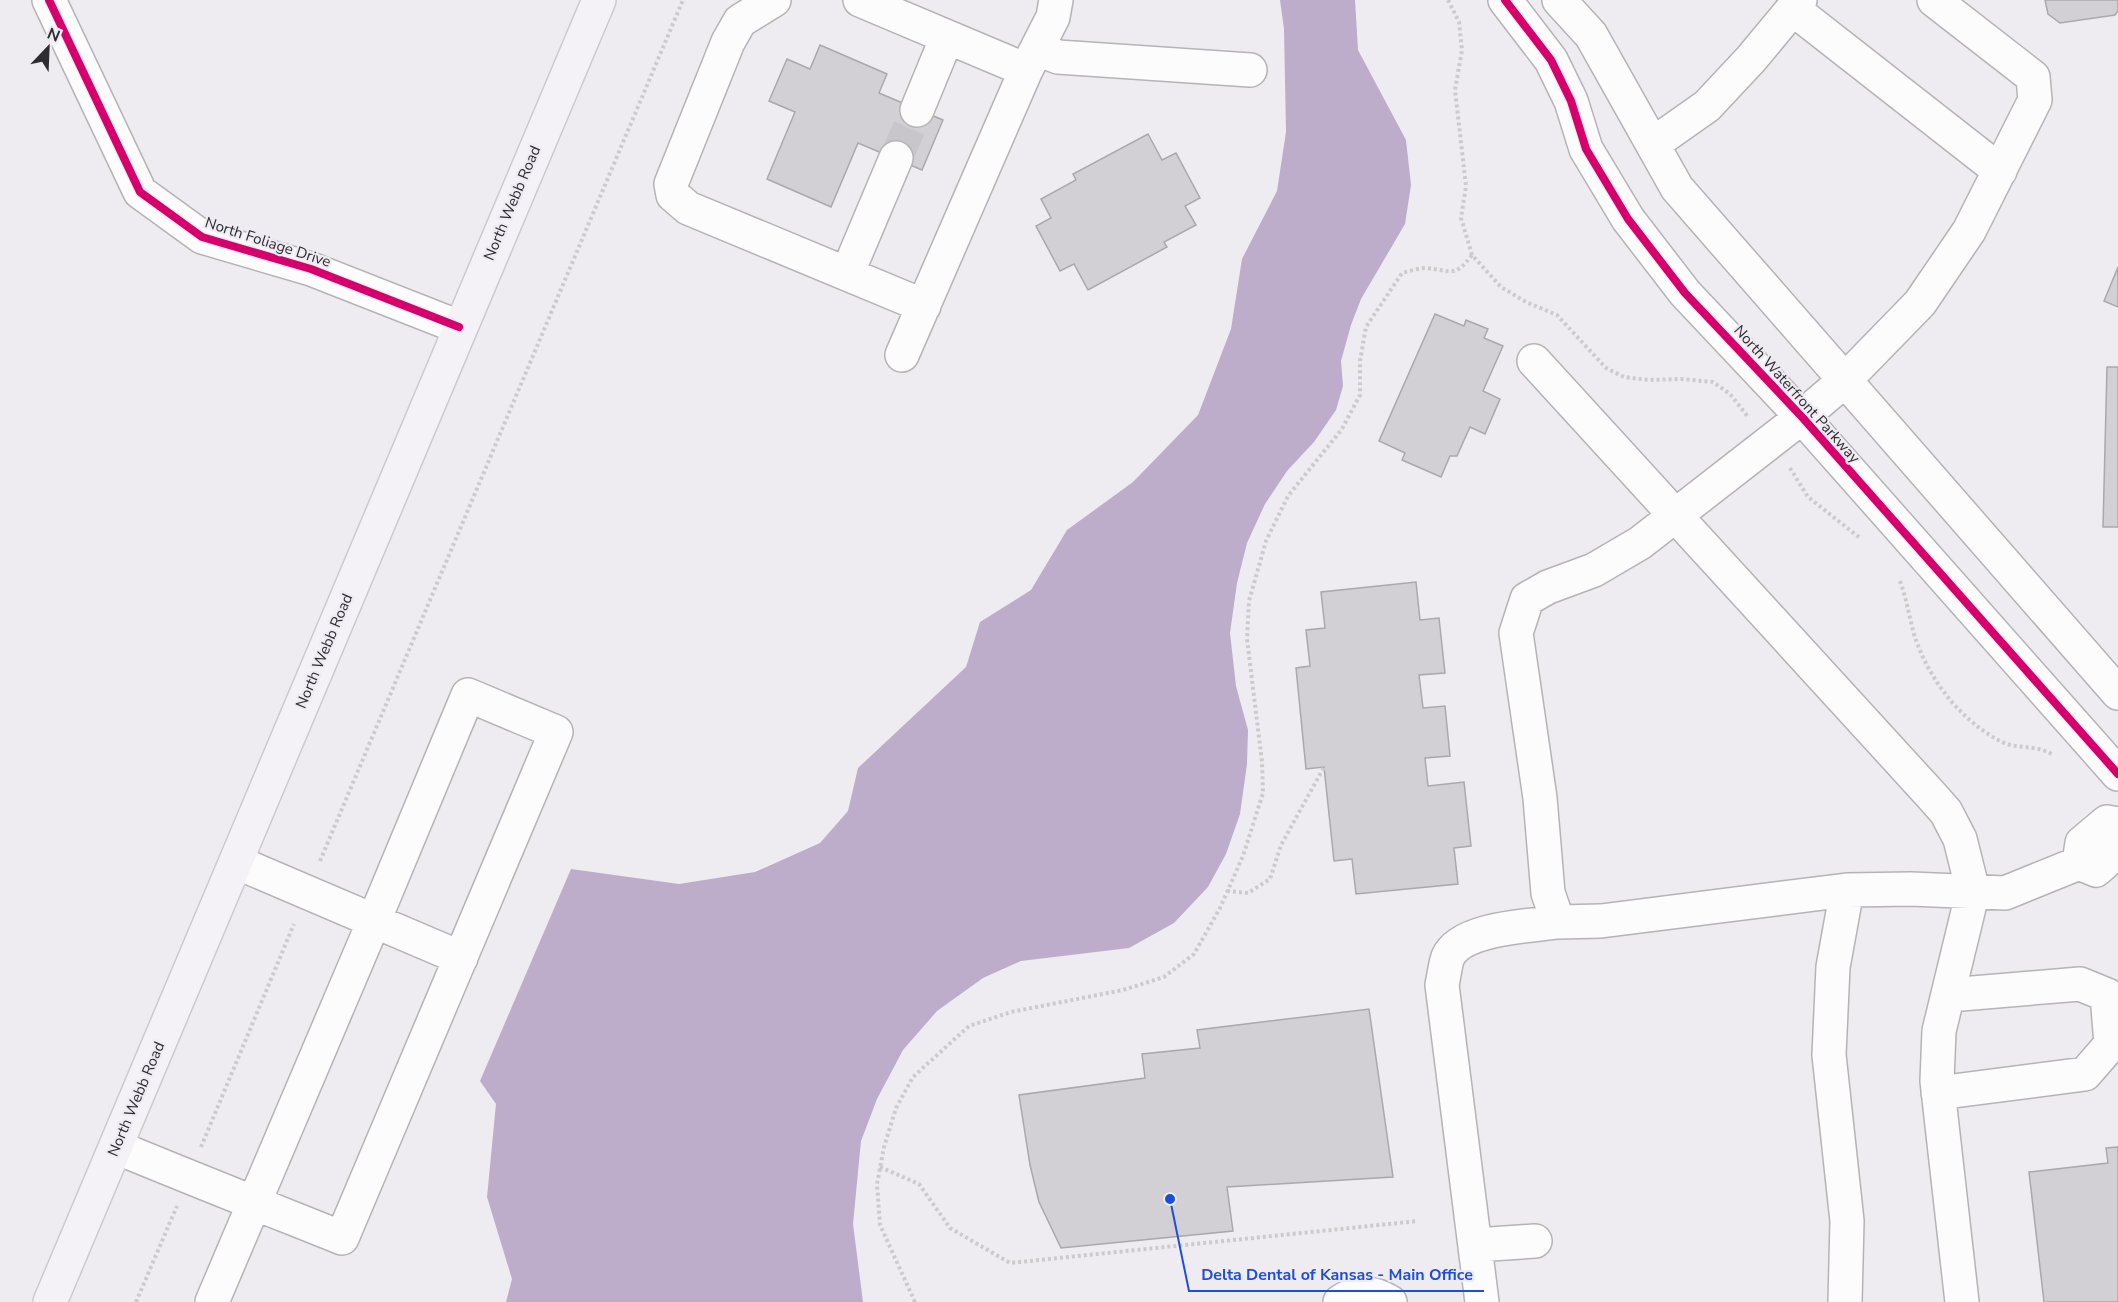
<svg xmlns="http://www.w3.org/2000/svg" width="2118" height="1302" viewBox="0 0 2118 1302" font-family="'Nunito Sans',sans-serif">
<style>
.water{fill:#bdacca}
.building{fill:#d2d0d4;stroke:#aaa8ab;stroke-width:1.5}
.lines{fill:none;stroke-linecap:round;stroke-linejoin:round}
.minor-tunnel{stroke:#c8c6ca;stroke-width:33;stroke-dasharray:33 16;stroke-linecap:butt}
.minor-casing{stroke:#b5b3b6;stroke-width:36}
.major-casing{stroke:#cccacd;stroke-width:36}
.path{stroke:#cccbcc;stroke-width:4;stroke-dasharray:3 3;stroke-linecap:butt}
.minor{stroke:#fdfcfd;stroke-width:33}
.major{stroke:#f5f2f7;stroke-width:33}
.cycleway-casing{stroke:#efebf2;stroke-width:11}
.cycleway{stroke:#d6006c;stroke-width:8}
.labels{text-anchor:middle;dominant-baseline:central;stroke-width:4.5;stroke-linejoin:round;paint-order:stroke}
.street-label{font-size:15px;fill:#2e2c2f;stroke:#efebf2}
.leader{fill:none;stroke:#1d4ed8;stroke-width:2}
.callout-dot{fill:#1d4ed8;stroke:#efebf2;stroke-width:2}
.callout-label{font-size:16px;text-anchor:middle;font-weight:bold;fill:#1d4ed8;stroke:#efebf2;stroke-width:4.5;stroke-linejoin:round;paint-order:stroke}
</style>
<rect width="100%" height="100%" fill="#efecf1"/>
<path class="water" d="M1280,0H1355L1358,50L1406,140L1411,185L1405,224L1361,299L1351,325L1341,361L1343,386L1336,410L1314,442L1287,471L1265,504L1247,543L1237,583L1230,633L1236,686L1248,730L1247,764L1240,814L1226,854L1208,887L1174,923L1129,948L1021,961L983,978L937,1011L903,1050L877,1099L861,1141L853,1224L863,1302H506L512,1279L487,1197L496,1104L480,1081L571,869L679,884L755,872L820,843L848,811L858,768L966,667L980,622L1031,590L1067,530L1133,482L1198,415L1231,329L1242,259L1277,191L1286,132L1284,29Z"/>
<path class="building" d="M2045,0H2118V11L2115,15L2060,23L2048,14Z
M820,45L887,74L879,93L943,120L922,170L858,143L831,207L767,179L795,112L769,101L787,59L810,69Z
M1148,134L1162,160L1176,153L1200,198L1185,206L1196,225L1164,242L1167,247L1088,290L1074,264L1060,271L1036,226L1051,218L1041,199L1076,180L1073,174Z
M2118,267V307L2104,301Z
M1435,314L1464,326L1466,320L1488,329L1484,338L1503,346L1483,391L1500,399L1485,434L1470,427L1457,456H1450L1441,477L1402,460L1405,453L1379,441Z
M2107,367H2118V527H2103Z
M1416,582L1420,620L1439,618L1445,673L1419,675L1423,708L1445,706L1450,756L1425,758L1428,786L1464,782L1471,846L1454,848L1458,884L1356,894L1352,859L1334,861L1324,767L1306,769L1296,668L1310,666L1306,630L1325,628L1321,592Z
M1369,1009L1393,1177L1227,1187L1233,1231L1061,1248L1039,1202L1030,1165L1019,1095L1145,1078L1142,1054L1200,1048L1197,1030Z
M2118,1147V1302H2044L2029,1172L2108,1163L2106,1148Z"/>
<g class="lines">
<path class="minor-tunnel" d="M896,158L917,110"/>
<defs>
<path id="minor" d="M49,0L140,192L202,237L311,269L459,327
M774,0L740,21L728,42L671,184L673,195L688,208L924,306
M860,0L1026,70
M1505,0L1551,60L1571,101L1586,149L1628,219L1685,293L1802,417L2118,774
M1559,0L1591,35L1677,188L2118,693
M1934,0L2033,77L2035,100L1969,231L1920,303L1844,381L1802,417L1640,543L1594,570L1548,587L1527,599L1516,633L1540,798L1548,893L1558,922L1601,921L1847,890L1911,889L2005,893L2079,863L2096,870L2118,851
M1793,9L2000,171
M1037,49L1058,57L1250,70
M917,110L947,37
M1653,144L1707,106L1751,59L1800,0
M847,274L896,158
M902,355L1026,70L1053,17L1056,0
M1534,361L1931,795L1946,812L1960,839L1973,891L1939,1031L1937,1081L1962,1302
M236,862L461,958
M2079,863L2082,843L2107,822L2118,824
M1938,1093L2085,1074L2111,1044L2107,995L2080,984L1949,995
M116,1147C191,1178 267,1208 342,1238L556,732L468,695C384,898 299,1100 212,1302
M1475,1245L1535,1241
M1340,1302C1356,1290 1374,1292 1390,1302
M1482,1302L1442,985C1444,976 1445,965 1448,957C1461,928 1529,926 1558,922
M1845,1302L1847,1221L1829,1055L1833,967L1847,890"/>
<path id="major" d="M50,1302L599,0"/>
</defs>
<use href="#minor" class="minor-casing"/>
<use href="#major" class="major-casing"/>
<path class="path" d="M1448,0L1459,22L1462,50L1455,90L1466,186L1461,218L1472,255L1501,287L1526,302L1557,315L1606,368L1624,377L1649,380L1681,379L1713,382L1730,394L1749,418
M1790,468L1808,497L1860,538
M1900,581C1906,598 1909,614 1913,631C1926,675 1958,719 2000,741C2016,750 2037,744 2053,755
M320,861L683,0
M1227,891L1248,893L1270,879L1281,845L1324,767
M201,1147L294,924
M880,1167L919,1184L950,1228L1010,1263L1418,1221
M136,1302L177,1206
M915,1302L880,1225L877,1184L884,1147L896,1108L913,1077L969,1026L1011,1012L1123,990L1164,977L1194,954L1220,908L1243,856L1263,793L1262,762L1247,639L1249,601L1266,541L1288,496L1342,429L1360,395V361L1366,327L1402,273C1410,271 1419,268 1426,268C1451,270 1454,279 1472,255"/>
<use href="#minor" class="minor"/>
<use href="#major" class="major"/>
<defs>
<path id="cycleway" d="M49,0L140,192L202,237L311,269L459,327
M1505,0L1551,60L1571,101L1586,149L1628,219L1685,293L1802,417L2118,774"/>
</defs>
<use href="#cycleway" class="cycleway-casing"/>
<use href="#cycleway" class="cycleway"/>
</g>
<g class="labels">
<g class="street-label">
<text transform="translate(512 203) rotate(-67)">North Webb Road</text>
<text transform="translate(268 242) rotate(18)">North Foliage Drive</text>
<text transform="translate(1797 394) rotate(48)">North Waterfront Parkway</text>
<text transform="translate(324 651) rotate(-67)">North Webb Road</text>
<text transform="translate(136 1099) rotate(-67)">North Webb Road</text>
</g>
</g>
<path class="leader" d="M1170 1199L1189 1291H1484"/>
<circle class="callout-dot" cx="1170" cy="1199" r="6"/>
<g class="callout-label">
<text x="1337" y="1280">Delta Dental of Kansas - Main Office</text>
</g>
<g transform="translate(48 48) rotate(23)" stroke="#efebf2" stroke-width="4.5" paint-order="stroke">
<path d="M0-4.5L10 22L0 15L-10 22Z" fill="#2e2c2f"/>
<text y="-9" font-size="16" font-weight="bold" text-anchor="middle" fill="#2e2c2f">N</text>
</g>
</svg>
